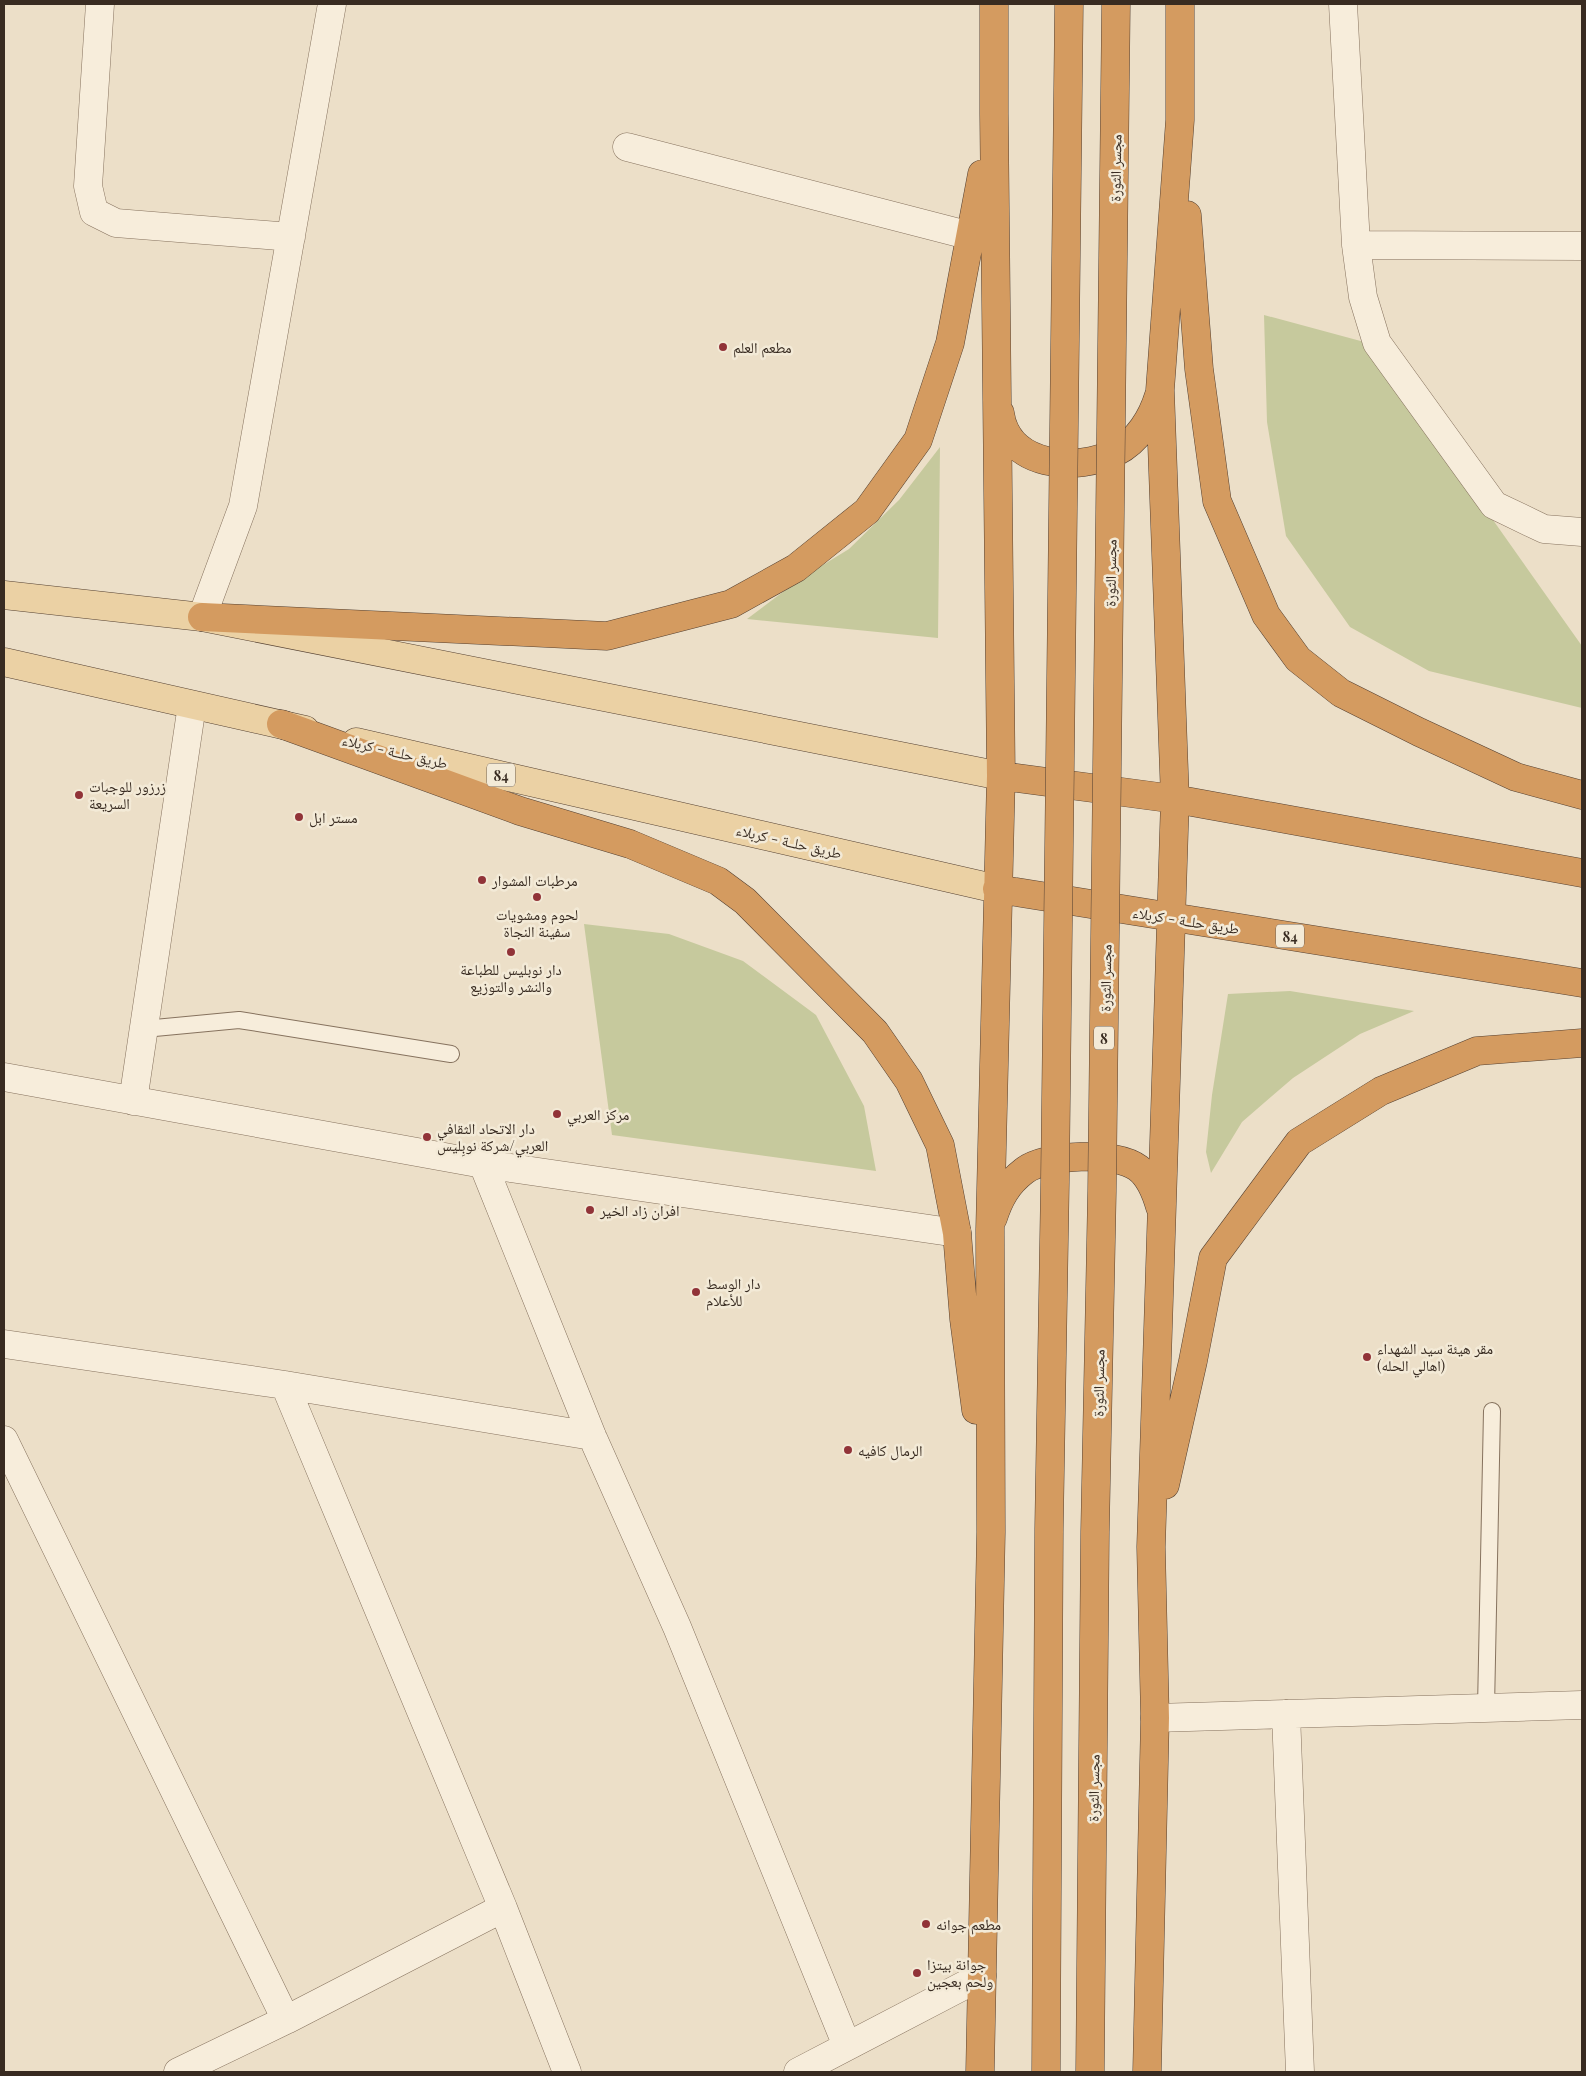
<svg xmlns="http://www.w3.org/2000/svg" width="1586" height="2076" viewBox="0 0 1586 2076" font-family="'Playfair Display','Noto Naskh Arabic',serif">
<style>
.green{fill:#c6c99d}
.lines{fill:none;stroke-linecap:round;stroke-linejoin:round}
.lane-casing{stroke:#86725e;stroke-width:18}
.street-casing{stroke:#86725e;stroke-width:29}
.primary-casing{stroke:#554132;stroke-width:29}
.highway-casing{stroke:#554132;stroke-width:29}
.lane{stroke:#f7eddb;stroke-width:16}
.street{stroke:#f7eddb;stroke-width:28}
.primary{stroke:#ebd1a4;stroke-width:28}
.highway{stroke:#d49b60;stroke-width:28}
.highway-bridge-casing{stroke:#554132;stroke-width:29;stroke-linecap:butt}
.highway-bridge{stroke:#d49b60;stroke-width:28}
.poi-dot{fill:#913338;stroke:#f3ead7;stroke-width:2}
.labels{text-anchor:middle;dominant-baseline:central;stroke-width:5;stroke-linejoin:round;paint-order:stroke}
.shield{fill:#f3ead7;stroke:#706458;stroke-width:1}
.shield-label{font-size:14px;font-weight:bold;fill:#382b21}
.street-label{font-size:15px;fill:#382b21;stroke:#f3ead7}
.poi-label{font-size:15px;fill:#382b21;stroke:#f3ead7;text-anchor:start}
</style>
<rect width="100%" height="100%" fill="#ecdfc8"/>
<path class="green" d="M1264,315L1368,343L1582,646V708L1429,671L1350,627L1286,536L1267,422Z
M940,447L938,638L747,619L800,579L849,549L899,500Z
M584,924L669,934L743,961L816,1015L864,1106L876,1171L612,1135Z
M1290,991L1414,1011L1360,1034L1293,1078L1242,1122L1211,1173L1206,1152L1212,1095L1228,994Z"/>
<g class="lines">
<defs>
<path id="lane" d="M144,1029L239,1020L451,1054
M1486,1708L1492,1411"/>
<path id="street" d="M100,4L88,186L94,212L116,223L291,237
M1343,4L1356,245L1363,297L1377,343L1494,505L1544,529L1582,532
M627,147L971,236
M1356,245L1582,246
M202,617L243,506L332,4
M4,1077L483,1164L957,1233
M133,1101L192,705
M483,1164L592,1436L677,1627L847,2046
M4,1344L285,1385L592,1436
M285,1385L503,1908L567,2072
M4,1440L286,2020
M1286,1714L1300,2072
M1155,1718L1582,1705
M178,2072L286,2020L503,1908
M798,2072L982,1976"/>
<path id="primary" d="M4,595L202,617L1001,776
M4,662L305,730
M356,742L997,889"/>
<path id="highway" d="M1187,215L1199,369L1217,501L1266,615L1298,659L1341,693L1419,732L1516,777L1582,795
M1000,413C1007,467 1077,473 1116,452C1138,441 1152,418 1159,395
M202,617L607,636L731,604L796,568L867,511L918,440L950,343L982,174
M281,724L520,811L630,844L718,881L745,901L875,1032L909,1081L940,1145L957,1233L964,1319L976,1410
M1001,776L1175,799L1582,873
M997,889L1582,983
M993,1218C999,1199 1007,1184 1024,1171C1046,1154 1116,1151 1138,1168C1150,1177 1156,1193 1160,1207
M1165,1485L1193,1361L1213,1258L1299,1142L1381,1091L1477,1051L1582,1043
M980,2072L991,1532L990,1230L1001,776L994,114V4
M1147,2072L1155,1718L1151,1547L1175,799L1160,390L1180,120V4"/>
</defs>
<use href="#lane" class="lane-casing"/>
<use href="#street" class="street-casing"/>
<use href="#primary" class="primary-casing"/>
<use href="#highway" class="highway-casing"/>
<use href="#lane" class="lane"/>
<use href="#street" class="street"/>
<use href="#primary" class="primary"/>
<use href="#highway" class="highway"/>
<defs>
<path id="highway-bridge" d="M1046,2072L1049,1529L1055,1182L1069,4
M1090,2072L1095,1532L1102,1191L1116,4"/>
</defs>
<use href="#highway-bridge" class="highway-bridge-casing"/>
<use href="#highway-bridge" class="highway-bridge"/>
</g>
<g class="poi-dot">
<circle cx="723" cy="347" r="5"/>
<circle cx="79" cy="795" r="5"/>
<circle cx="299" cy="817" r="5"/>
<circle cx="482" cy="880" r="5"/>
<circle cx="537" cy="897" r="5"/>
<circle cx="511" cy="952" r="5"/>
<circle cx="557" cy="1114" r="5"/>
<circle cx="427" cy="1137" r="5"/>
<circle cx="590" cy="1210" r="5"/>
<circle cx="696" cy="1292" r="5"/>
<circle cx="1367" cy="1357" r="5"/>
<circle cx="848" cy="1450" r="5"/>
<circle cx="926" cy="1924" r="5"/>
<circle cx="917" cy="1973" r="5"/>
</g>
<g class="labels">
<g class="shield">
<rect x="487" y="763.5" width="28" height="23" rx="4"/>
<rect x="1276" y="924.5" width="28" height="23" rx="4"/>
<rect x="1094" y="1026.5" width="20" height="23" rx="4"/>
</g>
<g class="shield-label">
<text x="501" y="775">84</text>
<text x="1290" y="936">84</text>
<text x="1104" y="1038">8</text>
</g>
<g class="street-label">
<text transform="translate(1115 168) rotate(-89)">مجسر الثورة</text>
<text transform="translate(1110 573) rotate(-89)">مجسر الثورة</text>
<text transform="translate(395 751) rotate(13)">طريق حلــة - كربلاء</text>
<text transform="translate(789 841) rotate(13)">طريق حلــة - كربلاء</text>
<text transform="translate(1186 920) rotate(9)">طريق حلــة - كربلاء</text>
<text transform="translate(1105 978) rotate(-89)">مجسر الثورة</text>
<text transform="translate(1098 1383) rotate(-89)">مجسر الثورة</text>
<text transform="translate(1093 1788) rotate(-89)">مجسر الثورة</text>
</g>
<g class="poi-label">
<text x="733" y="347">مطعم العلم</text>
<text x="89" y="786">زرزور للوجبات<tspan x="89" dy="17">السريعة</tspan></text>
<text x="309" y="817">مستر ابل</text>
<text x="492" y="880">مرطبات المشوار</text>
<text x="537" y="914" text-anchor="middle">لحوم ومشويات<tspan x="537" dy="17">سفينة النجاة</tspan></text>
<text x="511" y="969" text-anchor="middle">دار نوبليس للطباعة<tspan x="511" dy="17">والنشر والتوزيع</tspan></text>
<text x="567" y="1114">مركز العربي</text>
<text x="437" y="1128">دار الاتحاد الثقافي<tspan x="437" dy="17">العربي/شركة نوبِليس</tspan></text>
<text x="600" y="1210">افران زاد الخير</text>
<text x="706" y="1283">دار الوسط<tspan x="706" dy="17">للأعلام</tspan></text>
<text x="1377" y="1348">مقر هيئة سيد الشهداء<tspan x="1377" dy="17">(اهالي الحله)</tspan></text>
<text x="858" y="1450">الرمال كافيه</text>
<text x="936" y="1924">مطعم جوانه</text>
<text x="927" y="1964">جوانة بيتزا<tspan x="927" dy="17">ولحم بعجين</tspan></text>
</g>
</g>
<rect width="1586" height="2076" fill="none" stroke="#382b21" stroke-width="10"/>
</svg>
